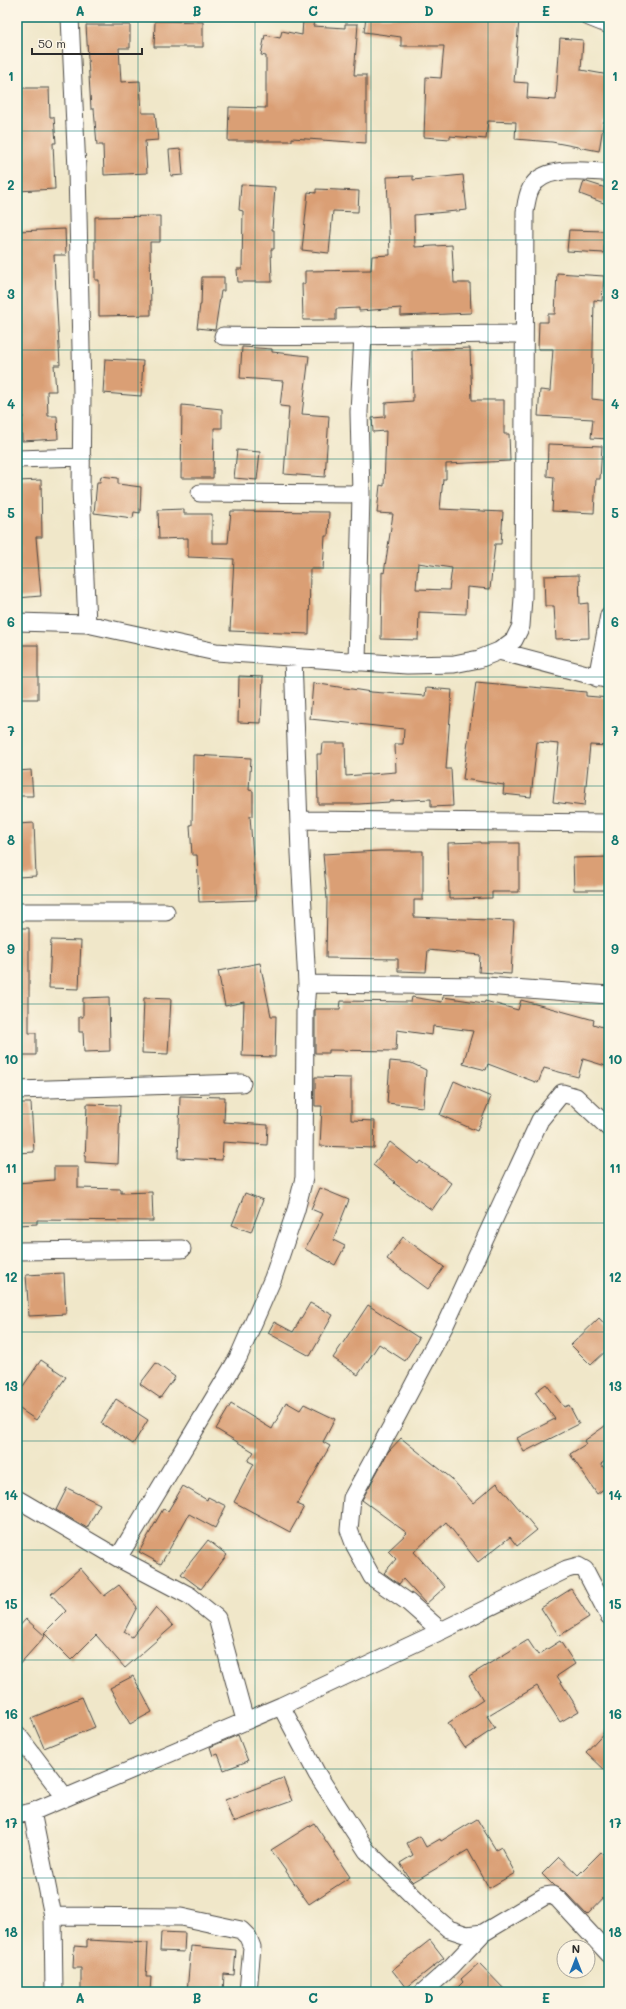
<svg xmlns="http://www.w3.org/2000/svg" width="626" height="2009" viewBox="0 0 626 2009" font-family="Mali,sans-serif">
<style>
.building{fill:#da9f75;fill-rule:evenodd}
.lines{fill:none;stroke-linecap:round;stroke-linejoin:round}
.street-casing{stroke:#494743;stroke-width:19}
.street{stroke:#fff;stroke-width:17}
.grid{fill:none;stroke:#0f766e;stroke-width:1;stroke-opacity:0.55}
.neatline{fill:none;stroke:#0f766e;stroke-width:1.5}
.grid-label{font-size:13px;text-anchor:middle;font-weight:bold;fill:#0f766e}
</style>
<rect width="100%" height="100%" fill="#fcf5e5"/>
<filter id="ink" filterUnits="userSpaceOnUse"><feTurbulence type="fractalNoise" baseFrequency=".025" numOctaves="2"/><feDisplacementMap in="SourceGraphic" scale="8" xChannelSelector="R" yChannelSelector="G"/><feConvolveMatrix kernelMatrix="1 2 1 2 8 2 1 2 1" color-interpolation-filters="sRGB"/></filter>
<filter id="wash" filterUnits="userSpaceOnUse"><feTurbulence type="fractalNoise" baseFrequency=".012" numOctaves="4" result="noise"/><feDisplacementMap in="SourceGraphic" scale="16" xChannelSelector="R" yChannelSelector="G"/><feGaussianBlur stdDeviation="0.9" result="paint"/><feColorMatrix in="noise" values="0 0 0 0 0 0 0 0 0 0 0 0 0 0 0 0 0 1.4 0 .05"/><feComposite in="paint" operator="in"/></filter>
<g filter="url(#wash)">
<rect width="100%" height="100%" fill="#f0e7c9"/>
<g id="blocks">
<path class="building" d="M366,17H495L519,19L514,82L528,83L527,98L556,100L560,38L583,40L581,70L609,75V122L604,121L599,151L552,142L515,139L516,122L488,121L486,139L450,136V139L424,137L426,77L441,78L444,46H401V37L364,32Z
M303,20L314,21L313,26L345,28V24H358L354,75H366V143L292,138V141H228L229,107L266,108V56L261,55L265,35L280,38L282,31L302,35Z
M155,21L203,22V47H154Z
M86,25H130V48H119L121,82L140,81L142,113H155L158,140L145,141L147,173L104,175L103,145H97L94,109H91Z
M17,88H49L50,117H54L56,143H53L55,189L17,191V139L21,138L20,116H17Z
M181,149L183,175L171,176L169,150Z
M463,175L467,210L414,215L415,247L452,245L454,283H470L471,313L401,316V308L359,311V308L336,309V320H303L302,284H305V271L371,270L372,256L390,255L387,177L413,176V180Z
M584,181L609,189V205L580,194Z
M241,185L275,187L272,230H274V249H271L272,282H238L237,269H242L243,211L239,210Z
M316,189L359,191L358,212L333,211L329,253L302,250L308,192L316,193Z
M160,216V242H150L151,315L99,316V280H95V217Z
M65,229L66,255H54L60,365H54L56,391H47L48,416H57L58,439L22,441L21,418H23L17,322V231Z
M569,230L605,231L604,253L567,251Z
M557,273L604,276L602,301L594,300L592,399L609,401V439L591,438L593,419L538,416L540,390L550,391L553,349H538L539,322H548V314H555Z
M202,277H224V291H221L215,330L197,328L200,305H201Z
M242,347L272,349V352L309,356L302,414L329,416L325,477L284,474L289,407L280,406L283,381L240,378Z
M470,348L472,400H504V434H509L510,461L446,464V479H443L440,509L503,512L501,544H495L490,589L467,587L466,614L419,612L418,640L381,639L382,572L384,573L393,514L377,513L380,485L384,486L386,431L373,432L372,418L385,417V403L413,401L412,350ZM418,563L452,568L449,590L416,589Z
M105,359L143,361L141,396L103,393Z
M182,405L222,409V428H214L213,478H181Z
M548,444L602,446L600,479H596L594,513L552,511L554,477L547,476Z
M237,450L260,452L257,480L234,478Z
M101,476L118,478V484L141,487L140,513L134,512L133,518L94,513L97,482H100Z
M41,480L42,537H36L41,596L17,598V481Z
M184,509V514H212V543H228L231,511L329,512L328,536H325L323,569H310L309,634L230,631L234,559L188,557V538L159,539L158,510Z
M579,575L580,604L588,603L589,638L556,639L554,606H545L544,576Z
M17,645H38V699H17Z
M239,676L263,677L261,723L238,722Z
M476,682L586,692V696L609,698V746L590,745L584,806L553,802L559,744L537,742L531,797L503,794L504,785L463,779Z
M313,683L371,692L425,696L426,688L452,690L446,769H451L453,806L431,807V799L389,801V802L359,804H318L317,754H321L322,743H345L346,776L396,772L395,744H403L404,729L310,719Z
M193,755L251,758L249,790L253,791V816H250L256,900L199,902L197,855H192L190,825H192Z
M31,770L33,796H17V771Z
M34,823L36,876L17,877V824Z
M481,842V843H519V892H492V898L449,899L448,843Z
M380,851H423V900H414V917L514,921L511,974L479,972L480,955L428,950L426,972L398,971V959L326,958L327,899L323,854Z
M609,857V890H574L573,858Z
M17,928H29V1033H36V1055H17Z
M51,940L81,941L79,989L49,988Z
M260,963L271,1016H276L275,1057L242,1056L244,1002L225,1006L218,971Z
M109,997L110,1051L84,1052L83,1032H79V1017H83V998Z
M412,997L442,1002L443,997L484,1003L485,1001L518,1010L521,1000L594,1020L593,1024L609,1029V1067L583,1059L578,1077L544,1068L538,1083L488,1064L486,1070L463,1064L473,1031L433,1026L432,1035L397,1030L396,1051L329,1050V1053H315V1009H340L341,1001L411,1002Z
M144,998L171,999L168,1054L142,1053Z
M390,1061L411,1063L426,1070L423,1107L387,1103Z
M315,1077L351,1078V1120L375,1121L374,1148L320,1146L322,1106H315Z
M454,1081L491,1097L477,1131L440,1115Z
M180,1096L225,1097L224,1122L268,1125L267,1145L223,1142L222,1160L178,1158Z
M17,1103H31L34,1152L17,1153Z
M87,1104L120,1105L118,1164L85,1162Z
M390,1142L418,1164L420,1161L451,1183L432,1210L394,1183L395,1182L373,1165Z
M54,1167H78V1188L121,1189V1193L152,1192L153,1221L37,1220V1224L17,1225V1183L54,1180Z
M320,1188L349,1200L333,1240L345,1246L335,1265L305,1249L323,1214L311,1209Z
M245,1193L263,1200L251,1232L232,1225Z
M403,1237L444,1267L428,1289L387,1259Z
M64,1273L66,1314L29,1316L26,1275Z
M310,1303L333,1315L310,1356L268,1333L274,1322L293,1332Z
M368,1305L419,1338L405,1361L379,1344L358,1375L333,1358Z
M599,1318L609,1329V1348L591,1365L571,1345Z
M41,1360L66,1377L36,1420L17,1407V1395Z
M156,1363L175,1377L160,1398L140,1384Z
M546,1384L564,1407L569,1405L579,1424L524,1452L517,1438L555,1419L535,1392Z
M116,1399L148,1420L133,1444L101,1423Z
M286,1402L300,1410L304,1404L335,1419L323,1442L330,1446L297,1504L304,1507L290,1532L234,1502L254,1464L248,1461L254,1452L216,1429L231,1404L272,1429Z
M609,1423V1458L601,1464L609,1475V1485L597,1494L570,1454L586,1444L584,1441Z
M401,1438L451,1478L473,1503L497,1483L537,1530L517,1546L510,1537L478,1562L446,1522L414,1552L445,1587L426,1604L403,1579L399,1584L384,1573L396,1559L388,1551L407,1533L362,1500L388,1452Z
M183,1486L207,1500L208,1497L226,1506L215,1528L189,1514L161,1564L139,1552L163,1509L168,1511Z
M67,1488L100,1504L87,1528L56,1510Z
M208,1540L227,1555L201,1589L181,1574Z
M80,1568L104,1596L119,1585L137,1607L124,1632L132,1637L156,1607L173,1626L125,1668L96,1635L71,1660L44,1633L66,1611L51,1594Z
M571,1589L589,1617L559,1636L541,1608Z
M26,1619L45,1636L17,1667V1629Z
M528,1640L538,1655L560,1641L575,1664L557,1676L579,1711L560,1722L537,1686L487,1716L495,1728L465,1748L448,1723L483,1700L469,1676Z
M133,1676L152,1712L130,1724L110,1688Z
M82,1697L95,1727L44,1748L31,1718Z
M609,1727V1774L586,1752Z
M238,1735L248,1761L224,1770L218,1754L213,1756L210,1747Z
M283,1778L292,1801L233,1822L225,1800Z
M477,1819L496,1850L501,1847L515,1873L489,1888L468,1850L413,1882L409,1878L400,1863L413,1855L407,1843L420,1836L426,1847L440,1839L441,1841Z
M314,1823L350,1877L309,1904L271,1850Z
M601,1852L609,1860V1892L587,1915L565,1892L554,1886L542,1874L559,1857L578,1875Z
M161,1932L185,1933L184,1952L160,1951Z
M87,1940L148,1943L146,1977H151L150,1992H81V1968H73L74,1946L87,1947Z
M430,1940L444,1958L406,1988L392,1970Z
M191,1946L236,1950L234,1975L224,1974L223,1992H187Z
M479,1963L507,1992H453L463,1982L461,1979Z"/>
</g>
</g>
<g filter="url(#ink)">
<use href="#blocks" fill-opacity="0" stroke="#494743" stroke-width="1"/>
<g class="lines">
<defs>
<path id="street" d="M70,17L77,170L82,393L81,489L87,624
M589,17L609,25
M223,336C323,338 424,334 524,334
M17,459L82,457
M200,493L361,494
M17,622L87,624L216,652L407,665L454,664L479,659L499,651L514,640L521,626L523,598L525,212C526,205 527,195 531,188C544,164 585,172 609,172
M499,651L609,680
M357,662L361,494L359,412L363,335
M597,678L609,615
M299,820L609,823
M17,912H166
M307,984L486,986L609,995
M17,1090L242,1083
M17,1251L182,1249
M19,1500L118,1558L190,1596L217,1618L245,1720
M118,1558L238,1358L273,1278L296,1210L304,1178L305,1011L307,984L300,853L293,658
M441,1631L408,1602L372,1577L355,1546L349,1530L352,1498L397,1416L446,1323L540,1120L562,1093L576,1097L609,1128
M281,1706L317,1774L367,1851L428,1911L449,1929L467,1935L483,1933L545,1896L552,1895L558,1899L609,1954
M17,1734L65,1797
M32,1812L53,1916L54,1992
M17,1815L32,1812L281,1706L441,1631L567,1569L578,1566L585,1570L609,1616
M53,1916L181,1917L241,1930L248,1937L252,1947L248,1992
M423,1992L450,1968L483,1933"/>
</defs>
<use href="#street" class="street-casing"/>
<use href="#street" class="street"/>
</g>
</g>
<path class="grid" d="M138,17V1992M255,17V1992M371,17V1992M488,17V1992M17,131H609M17,240H609M17,350H609M17,459H609M17,568H609M17,677H609M17,786H609M17,895H609M17,1004H609M17,1114H609M17,1223H609M17,1332H609M17,1441H609M17,1550H609M17,1660H609M17,1769H609M17,1878H609"/>
<rect width="626" height="2009" fill="none" stroke="#fcf5e5" stroke-width="44"/>
<g transform="translate(576 1959)"><circle r="19" fill="#fcf5e5" stroke="#a8a49b"/>
<path d="M0-3L7 15L0 10L-7 15Z" fill="#1f6fb2"/>
<text y="-6" font-size="11" font-weight="bold" text-anchor="middle" fill="#2b2b2b">N</text>
</g>
<path d="M32 48v6h110v-6" fill="none" stroke="#2b2b2b" stroke-width="2"/>
<text x="38" y="48" font-size="12" fill="#2b2b2b" stroke="#fcf5e5" stroke-width="3" paint-order="stroke">50 m</text>
<rect x="22" y="22" width="582" height="1965" class="neatline"/>
<g class="grid-label">
<text x="80" y="16">A</text>
<text x="197" y="16">B</text>
<text x="313" y="16">C</text>
<text x="429" y="16">D</text>
<text x="546" y="16">E</text>
<text x="11" y="81">1</text>
<text x="615" y="81">1</text>
<text x="11" y="190">2</text>
<text x="615" y="190">2</text>
<text x="11" y="299">3</text>
<text x="615" y="299">3</text>
<text x="11" y="409">4</text>
<text x="615" y="409">4</text>
<text x="11" y="518">5</text>
<text x="615" y="518">5</text>
<text x="11" y="627">6</text>
<text x="615" y="627">6</text>
<text x="11" y="736">7</text>
<text x="615" y="736">7</text>
<text x="11" y="845">8</text>
<text x="615" y="845">8</text>
<text x="11" y="954">9</text>
<text x="615" y="954">9</text>
<text x="11" y="1064">10</text>
<text x="615" y="1064">10</text>
<text x="11" y="1173">11</text>
<text x="615" y="1173">11</text>
<text x="11" y="1282">12</text>
<text x="615" y="1282">12</text>
<text x="11" y="1391">13</text>
<text x="615" y="1391">13</text>
<text x="11" y="1500">14</text>
<text x="615" y="1500">14</text>
<text x="11" y="1609">15</text>
<text x="615" y="1609">15</text>
<text x="11" y="1719">16</text>
<text x="615" y="1719">16</text>
<text x="11" y="1828">17</text>
<text x="615" y="1828">17</text>
<text x="11" y="1937">18</text>
<text x="615" y="1937">18</text>
<text x="80" y="2003">A</text>
<text x="197" y="2003">B</text>
<text x="313" y="2003">C</text>
<text x="429" y="2003">D</text>
<text x="546" y="2003">E</text>
</g>
</svg>
